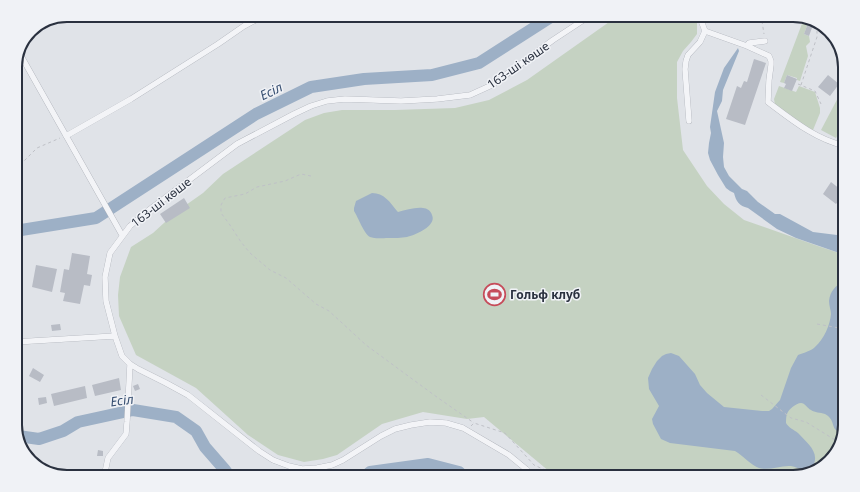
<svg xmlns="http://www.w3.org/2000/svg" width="860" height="492" viewBox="0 0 860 492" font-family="'Noto Sans',sans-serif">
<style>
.green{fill:#c5d2c2}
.water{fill:#9db0c6}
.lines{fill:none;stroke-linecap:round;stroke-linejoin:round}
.river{stroke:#9db0c6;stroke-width:12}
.building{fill:#b8bcc5}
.minor-casing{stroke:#a6aab2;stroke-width:6}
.path{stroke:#bfc1c7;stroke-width:1;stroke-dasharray:3 3;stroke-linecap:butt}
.minor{stroke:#f3f4f7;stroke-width:5.5}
.labels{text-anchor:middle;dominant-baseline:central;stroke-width:3;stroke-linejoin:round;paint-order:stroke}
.street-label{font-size:12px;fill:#2a313f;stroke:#f0f2f6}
.poi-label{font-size:12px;font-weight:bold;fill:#2a313f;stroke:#f0f2f6;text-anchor:start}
.water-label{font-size:13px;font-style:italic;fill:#364e70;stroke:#f0f2f6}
.rim{fill:none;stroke:#2a313f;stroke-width:2}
</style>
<rect width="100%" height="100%" fill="#e0e3e8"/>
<path class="green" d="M619,15H694L697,22V34L691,42L683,51L677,62V98L683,150L707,186L724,204L744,220L818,246L845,255V425L838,451L819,470L793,477H556L484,417L467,419L423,412L382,424L337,455L323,459L304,462L278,455L248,435L196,388L136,355L119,316L118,295L120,277L131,247L153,233L176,212L203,193L223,174L305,120L324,113L342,110H395L455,108L489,100L527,80Z
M803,21L808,23L804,34L809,36L810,42L806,46L808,56L800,81L797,80V78L787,75L784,83L780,82Z
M845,78V123L836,138L821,130L841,92Z
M779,86L796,92L799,86L815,92L820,108V113L813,130L798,122L775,105L774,99Z"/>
<path class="water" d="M738,48L739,51L723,90L722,101L717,111L724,143L723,157L724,167L729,176L742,189L747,191L758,202L775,214H780L813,232L845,236V255L796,238L777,229L748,208C739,206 736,201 734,193L730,191L726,188L718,175L710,160L708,153L709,143L711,133L710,127L715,92L724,68Z
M372,193C384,193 390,202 397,211L398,212C406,210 415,207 423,208C427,208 431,211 432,215C437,226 415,235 407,237C401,238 395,238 388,238C383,238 375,239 370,237C364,234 358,217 354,211V208L356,201Z
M845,280V320C840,326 842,333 845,340V425L843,432C829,432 837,420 825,414C820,412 815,413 811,410C807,408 805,403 801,403C796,403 788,410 787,414C786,416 786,421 786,423C788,427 794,430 798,433C806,442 819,451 814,464C812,466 809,468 806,469C801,470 796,467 791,466C781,465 769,471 759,468C752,466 742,455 735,451L670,443L661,439L653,424L652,419L659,406L649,389L648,378L652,369L657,361L662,356L666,354L671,353L679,356L695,374L700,385L707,393L724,407L762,411H769L772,409L780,400L791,368L798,355C803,353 811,351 815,347C824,339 830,325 831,314C831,310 829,306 829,301C830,291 836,285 845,280Z"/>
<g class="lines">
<path class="river" d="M15,231L96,218L256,114L311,87L364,79L432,75L479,63L554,15
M18,436L39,439L63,431L78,422L133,410L176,417L196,431L205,447L225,470L230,477
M364,477L370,472L428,464L459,472L464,477"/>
</g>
<path class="building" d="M808,23L813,25L809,36L804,34Z
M754,59L766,63L745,125L726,119L737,86L741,88L744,81L747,82Z
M787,75L797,79L792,91L784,88L786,84L784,83Z
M828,75L839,84L830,96L818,87Z
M831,182L845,193L836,204L823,194Z
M184,198L190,208L166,223L160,214Z
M72,253L90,256L87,274L92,275L90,286L84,285L80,304L63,301L65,293L60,292L64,269L69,270Z
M36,265L57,269L52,292L32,287Z
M60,324L61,330L52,331L51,325Z
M33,368L44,375L40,382L29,376Z
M119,378L121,390L95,396L92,385Z
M138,384L140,389L135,391L133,386Z
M85,386L87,398L54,406L51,394Z
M46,397L47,403L39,405L38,398Z
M98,450L103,451V456H97Z"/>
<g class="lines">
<defs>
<path id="minor" d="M705,31L747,46
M765,41L749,43L747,46L769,56L771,61V65L769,80L768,102C792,120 815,139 845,146
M20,54L122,235
M689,121L685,69L686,61L688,55L700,42L705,31L699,15
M66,136L131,99L218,44L244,26L265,15
M15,342L115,336
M104,477L108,458L126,434L127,422L130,364
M534,477L526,469L509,455L463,428L446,423L430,422L411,425L395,429L381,436L343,460L332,465L317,468L302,469L289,466L273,460L259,451L188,395L166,383L138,369L130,364L122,356L115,336L106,301L105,277L110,253L130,226L149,210L237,144L294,114L311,106L327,101L345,99L401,101L437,99L470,95L492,85L553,40L591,15"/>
</defs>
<use href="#minor" class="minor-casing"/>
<path class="path" d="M761,15L764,34
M798,84L815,91L821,104
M801,85L817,37V31L814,26
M15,168L23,162L37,148L60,138
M311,176L301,174L285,181L257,187L245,194L225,198L221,205V213L230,225L241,242L250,253L270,270L286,278L316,304L329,311L366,345L434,395L474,423
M817,324L845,329
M761,395L791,418L806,422L840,443
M471,426L474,423L505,433L534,465L545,470L558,471L573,474L578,477
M778,477C785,473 793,474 802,475"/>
<use href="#minor" class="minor"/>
</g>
<defs>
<symbol id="stadium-ring" viewBox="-11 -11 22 22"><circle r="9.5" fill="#f0f2f6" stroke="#c64c5a" stroke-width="1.5"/><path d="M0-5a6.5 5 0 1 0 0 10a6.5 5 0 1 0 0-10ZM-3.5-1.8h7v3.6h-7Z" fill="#c64c5a"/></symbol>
</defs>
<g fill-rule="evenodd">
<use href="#stadium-ring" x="482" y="282" width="25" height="25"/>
</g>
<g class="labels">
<g class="street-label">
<text transform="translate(518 65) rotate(-35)">163-ші көше</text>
<text transform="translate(161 202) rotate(-38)">163-ші көше</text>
</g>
<g class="poi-label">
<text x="510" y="294">Гольф клуб</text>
</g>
<g class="water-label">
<text transform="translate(271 91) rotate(-26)">Есіл</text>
<text transform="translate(122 400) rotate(-7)">Есіл</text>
</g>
</g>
<path d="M0 0H860V492H0ZM67 22H793A45 45 0 0 1 838 67V425A45 45 0 0 1 793 470H67A45 45 0 0 1 22 425V67A45 45 0 0 1 67 22Z" fill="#f0f2f6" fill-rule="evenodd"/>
<path class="rim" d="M67 22H793A45 45 0 0 1 838 67V425A45 45 0 0 1 793 470H67A45 45 0 0 1 22 425V67A45 45 0 0 1 67 22Z"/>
</svg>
